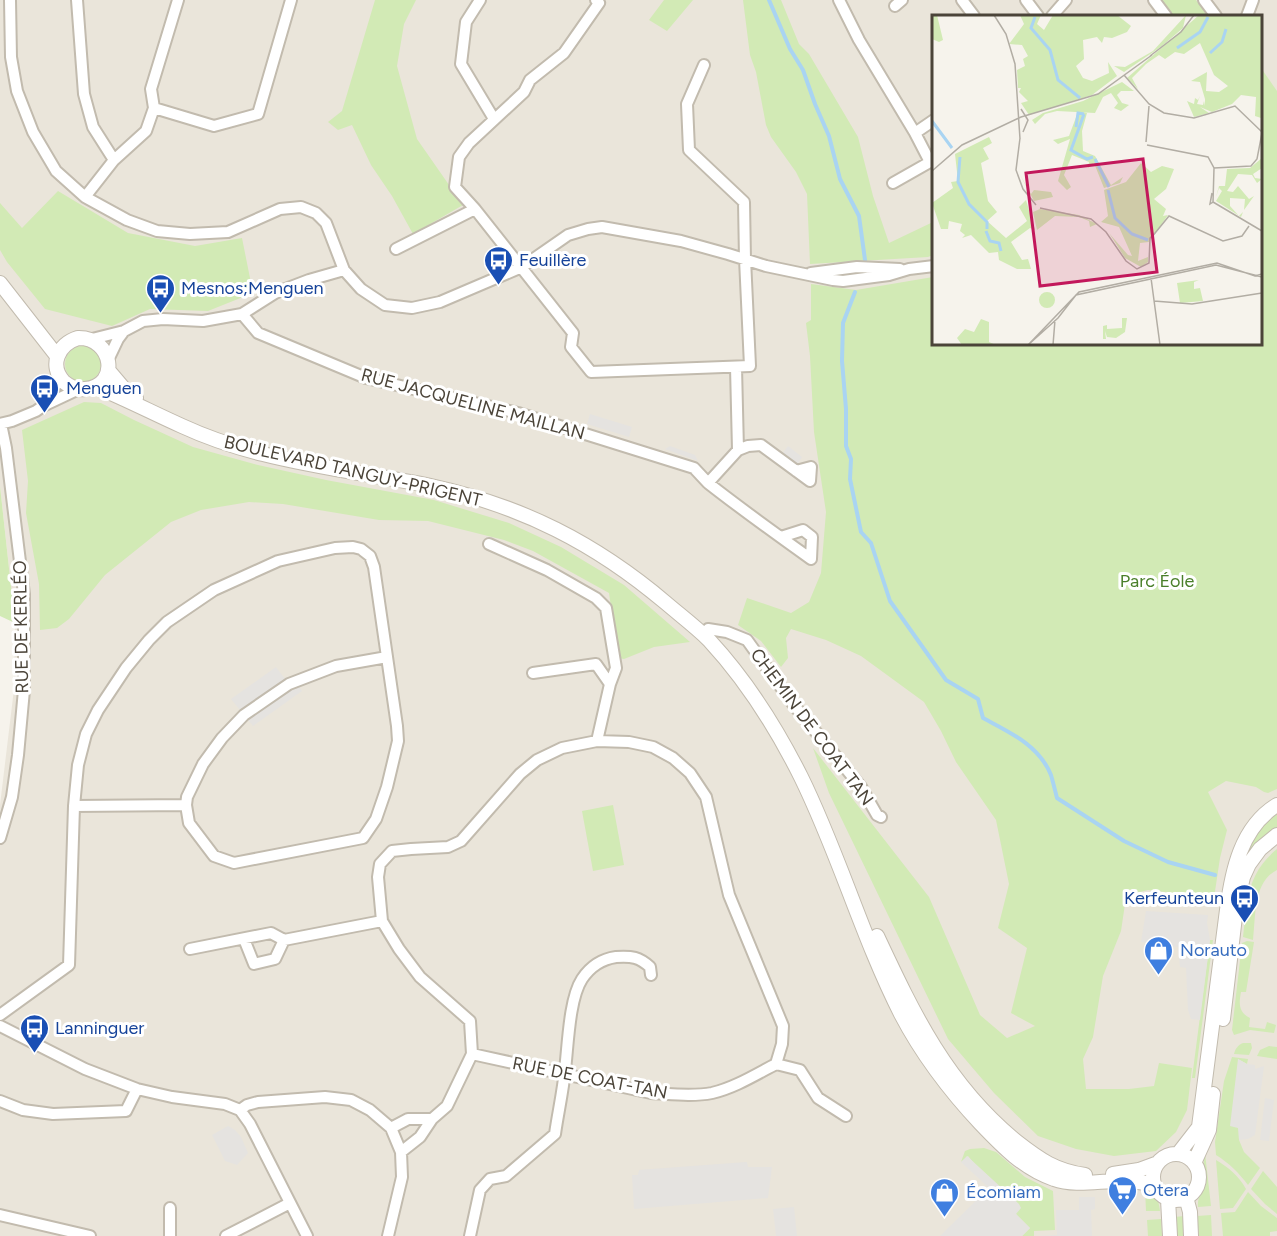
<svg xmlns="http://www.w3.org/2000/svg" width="1277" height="1236" viewBox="0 0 1277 1236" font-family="Figtree,sans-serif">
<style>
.residential{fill:#eae5da;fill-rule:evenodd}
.green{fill:#d2eab5}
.parking{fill:#e5e3e0}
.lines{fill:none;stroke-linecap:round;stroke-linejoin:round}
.stream{stroke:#a9d4f2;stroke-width:4}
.minor-casing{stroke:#c2bbae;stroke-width:14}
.tertiary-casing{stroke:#c2bbae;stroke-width:16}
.minor{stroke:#fff;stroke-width:10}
.tertiary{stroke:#fff;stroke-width:14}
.labels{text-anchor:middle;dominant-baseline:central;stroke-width:6;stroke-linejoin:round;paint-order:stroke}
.transit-label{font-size:18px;fill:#164399;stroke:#fff;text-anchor:start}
.street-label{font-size:18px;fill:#4b4439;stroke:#fff}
.park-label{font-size:18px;fill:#4a7f2a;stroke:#fff}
.shop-label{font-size:18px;fill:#366cbe;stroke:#fff;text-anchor:start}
.inset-river{fill:none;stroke:#a9d4f2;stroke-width:3}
.inset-road{fill:none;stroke:#b2ada4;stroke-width:1.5}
.view{fill:#c2185b;fill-opacity:0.15;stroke:#c2185b;stroke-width:3}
.inset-edge{fill:none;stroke:#4b4439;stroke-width:3}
</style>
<rect width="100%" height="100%" fill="#f6f3ec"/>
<path class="residential" d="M0,0H1277V1236H0V805L14,689L15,623L0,486ZM934,16H1260V344H934Z"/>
<path class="green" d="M375,0H416L404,24L397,66L417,139L463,205L413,234L392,196L371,165L352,125L338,130L328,122L342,111Z
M664,0H693L667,31L649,20Z
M743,0H781L799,44L809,54L858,137L873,196L889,243L933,222V255L928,257L810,264L807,194L796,172L771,137L766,125L756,72L750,55Z
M1160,0H1196L1208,16H1173Z
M1261,68L1277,91V789L1268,793L1264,792L1256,787L1226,781L1208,792L1227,830L1220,858L1214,898L1148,890L1136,893L1125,904L1121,931L1103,976L1093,1037L1083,1059L1086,1089H1129L1154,1086L1159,1063L1192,1068L1187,1110L1176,1132L1156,1151L1114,1156L1076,1149L1038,1136L994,1093L948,1039L829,793L813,748L929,897L980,1015L1007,1038L1035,1026L1011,1013L1027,948L998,928L1009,884L996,820L956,762L941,731L924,702L861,656L826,640L791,629L786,638L788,658L781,667L761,641L738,625L747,598L791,613L809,602L821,573L826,512L814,432L810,356L806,323L811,320V284L856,290L933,277L934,344H1260Z
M58,191L128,233L195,246L242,238L253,293L208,311L150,309L112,326L45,309L7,262L0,250V203L22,228Z
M65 364a18 18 0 1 1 36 0a18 18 0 1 1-36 0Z
M84,402L101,403L134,420L193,447L258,465L326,480L434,500L509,523L561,547L624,585L690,642L654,647L624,659L618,658L609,593L533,551L504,540L428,521L379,520L283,504L249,502L201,510L171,522L105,575L69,619L57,628L40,630L39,584L26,513L28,481L22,430Z
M0,486L15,623L0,616Z
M613,805L624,865L593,871L582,811Z
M1277,810V831L1236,876L1254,833Z
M1277,849V870C1253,882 1256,916 1253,940L1243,937L1246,908L1252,909L1253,902L1248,901C1250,880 1260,863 1277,849Z
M1210,940H1213L1195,1078H1192Z
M1247,941L1254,942L1246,992H1241C1239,1003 1238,1012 1250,1018L1249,1027L1265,1029L1267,1022L1276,1025L1274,1033L1250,1030L1234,1035L1232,1030L1242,943Z
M1243,1043H1251L1252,1048L1249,1055L1234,1054C1235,1049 1238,1045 1243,1043Z
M1269,1046L1277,1047V1059L1257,1056L1260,1050Z
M1232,1057L1248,1059L1247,1064L1238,1059L1239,1140L1244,1152L1260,1168L1248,1185C1239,1173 1229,1163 1216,1155L1215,1142L1224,1081Z
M984,1148L996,1152L1025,1177L1053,1191L1055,1230L1034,1231V1236H1022L1030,1228L1016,1214L968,1156L961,1162L965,1151L970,1149Z
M1205,1153L1211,1206L1198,1207C1197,1198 1202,1192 1204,1183C1206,1173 1202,1164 1205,1153Z
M1216,1160C1228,1167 1239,1176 1246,1189L1233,1208L1220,1209Z
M1263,1171L1277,1187V1214L1265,1204L1251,1189Z
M1145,1189H1148C1156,1194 1159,1201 1160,1211H1146Z
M1248,1192L1261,1206L1277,1218V1231L1270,1232V1236H1223L1221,1213L1235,1212Z
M1211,1215L1212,1236H1199L1197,1216Z
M1185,1216L1187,1236H1176L1174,1217Z
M1161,1219L1162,1236H1148L1147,1220Z"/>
<path class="parking" d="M590,414L632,427L629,437L587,424Z
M670,446L695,455L698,461L665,449Z
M788,446L802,457L797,465L782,454Z
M276,667L291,687L297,684L302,691L253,726L231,699Z
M1146,911L1208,915L1207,923L1210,940L1200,1020L1191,1019L1188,1010L1186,968L1180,967L1178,947L1141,942Z
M1238,1059L1247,1064L1255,1065V1069L1264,1066L1255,1135L1248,1139L1239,1140L1238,1128L1230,1126Z
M1265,1098L1274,1100L1269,1141L1260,1140Z
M228,1126L235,1130L241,1137L248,1153L237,1165L225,1161L212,1135Z
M967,1156L1019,1204L1021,1208L1016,1214L1030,1228L1022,1236H940L989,1188L961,1162Z
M747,1162L748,1167H772L768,1198L634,1209L632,1175H638L639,1170Z
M1079,1197H1095V1209L1091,1210L1092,1236H1039L1057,1235L1056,1210H1079Z
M794,1207L797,1236H776L773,1209Z"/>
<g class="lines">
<path class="stream" d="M769,0L790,49L803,70L815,104L829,136L840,179L859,216L865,260
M855,292L843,323L842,361L846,409V446L851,459L850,479L861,532L871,543L890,601L946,680L978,699L983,718C1009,732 1039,745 1051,775C1053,782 1055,790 1057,798L1124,841L1168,862L1215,875"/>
<defs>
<path id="minor" d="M10,0L11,57L17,91L33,132L56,171L85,197L127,220L157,231L190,234L228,232L280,209L301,207L316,213L326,223L344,270L361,289L385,305L412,308L440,302L522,267L568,235L588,229L602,227L681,241L728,254L766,266L833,280L843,281L889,275L909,269L934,266
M77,0L84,94L93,127L114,160
M480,0L466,22L461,64L494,119
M596,0L599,3L564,53L530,80L524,92L469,143L459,157L455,187L475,209L573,333L571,347L591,372L750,366L745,259L744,202L689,150L687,104L704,65
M839,0L859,40L915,133L930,162L893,183
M962,0L974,16
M1026,0L1038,16
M1154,0L1166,16
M1204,0L1216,16
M895,6L902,0
M1052,16L1066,0
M1247,16L1253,0
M154,108L214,126L258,114L291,0
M915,133L934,120
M85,197L114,160L146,131L154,108L151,89L178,0
M396,249L475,209
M811,273L857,267L900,269
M242,314L258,333L366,378L518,413L694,468L708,483L738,450L736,367
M92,339L124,331L143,321L163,319L203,321L242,314L275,293L309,280L344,270
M108,360L118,339L124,331
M43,405L60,378
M0,424L12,421L36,411L43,406L79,389
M738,450L748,446L761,445L810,481L811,467L796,471
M708,483C741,509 776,534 811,559L812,537L803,530L781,537
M489,544L547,570L596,598L606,608L616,668L610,684L597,741
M708,629L727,632L747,640L793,704L861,787L877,815L881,817
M533,673L596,664L610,684
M186,805L187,797L203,764L222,738L244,715L289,684L336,666L387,657
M0,838L12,797L18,755L24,690V594L6,448L1,424
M244,939L254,964L275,959L284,940
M190,949L271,933L284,940L382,921
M0,1015L69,965L74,806L78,765L86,734L98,710L126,668L149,640L167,622L214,590L278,561L335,548L353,547L361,549L370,556L374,567L397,726L398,741L387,787L376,819L363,838L234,863L214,856L189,823L186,805L74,806
M0,1026L85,1069L137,1089L172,1097L225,1104L240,1110
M776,1064L800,1070L818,1098L846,1116
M0,1101L23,1110L53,1114L126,1111L137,1089
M240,1110L247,1105L258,1102L325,1097L351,1100L370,1110L391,1128L401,1152L402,1177L388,1236
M240,1110L250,1124L307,1236
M391,1128L408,1119H432
M401,1152L420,1137L432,1119L447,1106L472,1054L470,1021L420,977L399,949L382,921L378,877L380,864L392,851L411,849L448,847L461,841L520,774L537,760L562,748L597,741L629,742L653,747L673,758L690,773L706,797L729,895L783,1026L782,1044L776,1064C755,1075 734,1088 712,1093C692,1097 671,1094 651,1093L472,1054
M0,1215L90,1236
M170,1236V1208
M226,1236L290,1203
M470,1236L480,1190L490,1179L506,1176L555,1134C558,1113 563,1091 565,1070C568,1046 569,999 582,979C590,967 602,959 616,957C632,956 639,957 650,967L651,975"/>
<path id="tertiary" d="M0,283L57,356
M78,338C113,337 121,386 85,389C77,390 70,387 64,382C48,365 59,344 78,338Z
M108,370L125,390L136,398
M97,387C126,399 153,413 182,426C208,438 235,447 263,454C318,468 376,475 431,486C522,506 595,543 666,603C680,615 696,627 709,640C747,681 776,727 801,777C839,854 862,937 901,1014C922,1054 950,1091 981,1124C1002,1146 1024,1169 1054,1179C1076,1187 1102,1180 1125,1181C1135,1181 1144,1183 1154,1184
M877,936C914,1015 947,1085 1017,1142C1040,1160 1056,1171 1085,1175
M1223,1019L1236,908L1243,877L1249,864L1260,849L1277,835
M1178,1154L1199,1127L1227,910C1232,871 1241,827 1277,805
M1153 1177a23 23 0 1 1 46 0a23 23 0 1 1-46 0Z
M1194,1163L1209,1130L1213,1094
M1113,1174L1139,1170L1158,1163
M1186,1197L1190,1212L1191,1236
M1168,1199L1170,1236"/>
</defs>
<use href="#minor" class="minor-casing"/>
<use href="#tertiary" class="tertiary-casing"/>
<use href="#minor" class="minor"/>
<use href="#tertiary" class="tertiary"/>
</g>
<defs>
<symbol id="bus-pin" viewBox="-11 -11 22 30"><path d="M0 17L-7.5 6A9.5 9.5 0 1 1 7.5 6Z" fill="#1a4fb4" stroke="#fff"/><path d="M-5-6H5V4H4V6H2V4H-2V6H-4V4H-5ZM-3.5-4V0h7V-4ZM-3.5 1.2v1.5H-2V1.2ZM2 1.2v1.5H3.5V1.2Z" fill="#fff"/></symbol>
<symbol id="shop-pin" viewBox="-11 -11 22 30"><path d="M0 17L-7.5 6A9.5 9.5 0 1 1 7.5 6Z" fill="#3f7fe0" stroke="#fff"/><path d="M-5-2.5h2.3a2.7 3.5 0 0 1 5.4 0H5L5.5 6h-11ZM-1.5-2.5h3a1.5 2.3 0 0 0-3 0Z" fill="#fff"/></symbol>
<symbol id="supermarket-pin" viewBox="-11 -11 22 30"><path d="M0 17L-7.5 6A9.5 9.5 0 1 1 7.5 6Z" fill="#3f7fe0" stroke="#fff"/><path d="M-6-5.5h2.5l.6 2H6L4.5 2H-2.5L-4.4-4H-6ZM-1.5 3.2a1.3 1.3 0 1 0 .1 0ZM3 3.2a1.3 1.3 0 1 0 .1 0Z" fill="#fff"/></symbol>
</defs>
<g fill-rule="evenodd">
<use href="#bus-pin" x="482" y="244" width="33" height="45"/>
<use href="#bus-pin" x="144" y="272" width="33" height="45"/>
<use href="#bus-pin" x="28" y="372" width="33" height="45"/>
<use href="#bus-pin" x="1228" y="882" width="33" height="45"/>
<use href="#shop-pin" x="1142" y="934" width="33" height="45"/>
<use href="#bus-pin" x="18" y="1012" width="33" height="45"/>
<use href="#supermarket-pin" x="1106" y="1174" width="33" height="45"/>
<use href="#shop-pin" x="928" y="1176" width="33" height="45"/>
</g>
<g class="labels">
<g class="transit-label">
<text x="519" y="260">Feuillère</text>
<text x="181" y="288">Mesnos;Menguen</text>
<text x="66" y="388">Menguen</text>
<text x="1224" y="898" text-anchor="end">Kerfeunteun</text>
<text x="55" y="1028">Lanninguer</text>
</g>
<g class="street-label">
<text transform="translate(473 404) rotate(15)">RUE JACQUELINE MAILLAN</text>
<text transform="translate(353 471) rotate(13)">BOULEVARD TANGUY-PRIGENT</text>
<text transform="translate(21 627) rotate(-91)">RUE DE KERLÉO</text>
<text transform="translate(812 727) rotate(53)">CHEMIN DE COAT TAN</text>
<text transform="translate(590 1078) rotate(11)">RUE DE COAT-TAN</text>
</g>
<g class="park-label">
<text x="1157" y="581">Parc Éole</text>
</g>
<g class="shop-label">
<text x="1180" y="950">Norauto</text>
<text x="1143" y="1190">Otera</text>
<text x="966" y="1192">Écomiam</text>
</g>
</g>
<g transform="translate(932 15)">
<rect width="330" height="330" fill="#f6f3ec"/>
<path d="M0,0H5L11,25L7,27L0,24ZM88,0H109L105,9L112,15L121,0H185L199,11L195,17L180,23L172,22L170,28L165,22L151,25L152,44L144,51L151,63L160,66L177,58L176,47L185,61L160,80L97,100L89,88L96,86L87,77L89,73H86L85,55L93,51L91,44L96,41L90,30L77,29L92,9ZM254,0L251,13L230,31L192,57L182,51L193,52L221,36ZM267,0H330V109L329,103L323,101L324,82L309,80L300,89L280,97L268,92L277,98L262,102L255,86L262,89L263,83L266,85L268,81L265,89L271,90L272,86L273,91V84L268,67L259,66L275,57L274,76L287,77L296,71L282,60L268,28L252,39L243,37L233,44L227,40L214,49L200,63L206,74L195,63ZM190,67L202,76H189L185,80L190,88L197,90L189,96L182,93L186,88L179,78L171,82L163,98L125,96L113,99L103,109L100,105L111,98L151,86ZM146,97L155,98L150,116L151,136L163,141L179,170L191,162L188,168L172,173L162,148L156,153L157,147L140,140L132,160L139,172L135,175L126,166L138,124L126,129L121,125L137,121ZM57,122L60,128L51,133L57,144L49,148L56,186L65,197L55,206L74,223L95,206L87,192L94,185L103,215L98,213L79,227L90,245L96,244L99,254H85L67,245L66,237L57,238L39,220L30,223L33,220L28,216L30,209L17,206L16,214H9L0,188L21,173L19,167L26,166L23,139ZM330,143V153L321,159L323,163L330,164L325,168L320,160L306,159L295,176L301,177L306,171L317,184L322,181L312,195L313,184L298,183V191L307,201L311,197L309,202L284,186L290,176L287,173L284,182L287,171H293L295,154L318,153ZM209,148L219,157L230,151L242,154L234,174L222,184L234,194L231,201L236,200L217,227L208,228L206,246L216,242V231V247L209,252L193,243L179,221L177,218L196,240L200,241L187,212L169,207L176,201L172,175L194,167ZM87,158L99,179L102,175L119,177L121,182L102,186ZM108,194L147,200L165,209L158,212L157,206L147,202L123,201L105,215L101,197ZM267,265L262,267V274L268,273L271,286L248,288L245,268ZM107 285a8 8 0 1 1 16 0a8 8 0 1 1-16 0ZM190,303H195L193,317L184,323L175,322L173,316L174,324H171V311L175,310V314L190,313ZM49,304L57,307V327L64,330H30L25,323L33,314L42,317Z" fill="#d2eab5"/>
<path class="inset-river" d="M103,2L99,13L118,35L126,65L148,83M245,33L268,17L276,2M278,38L290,27L294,14M152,99L139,135L155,144L161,142M0,106L20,133M144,112L146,98L152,99M28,142L26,167L37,189L55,207V214M163,144L177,172M176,175L183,203L200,219L216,225M54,216L58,226L67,228L69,236"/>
<path class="inset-road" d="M62,0L74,19L83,49L88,124M218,41L249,17L262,0M192,60L217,89L232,98L262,103L303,91L330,117M89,94L96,105L91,117M89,102L166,79L220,40M88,123L84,155L91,174L104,190M214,127L217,91M215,130L276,142L282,153L281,187L278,189L280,178M282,153L319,151L325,144L330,118M0,156L30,130L89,102M281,187L330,216M108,193L159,204L174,217L194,246L205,254L217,248L218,223L224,217M219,223L237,201L291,226L310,221L317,211M219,263L228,330M222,286L260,289L330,278M96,330L126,303L144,280L284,250L330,262M96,330L147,277L285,248L323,261L330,259M121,330L123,305"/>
<path class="view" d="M211,144L225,257L108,271L94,158Z"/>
<rect width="330" height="330" class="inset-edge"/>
</g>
</svg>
